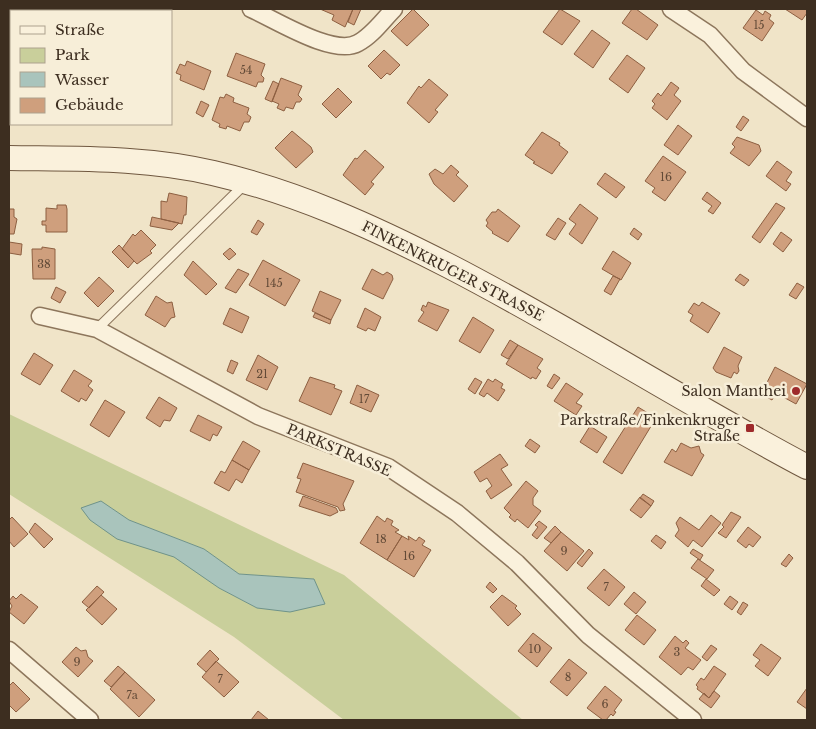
<svg xmlns="http://www.w3.org/2000/svg" width="816" height="729" viewBox="0 0 816 729" font-family="'Libre Baskerville',serif">
<style>
.green{fill:#c9cf9b;fill-rule:evenodd}
.water{fill:#a9c4bc;stroke:#6f938a}
.building{fill:#cf9f7d;stroke:#8d5f41}
.lines{fill:none;stroke-linecap:round;stroke-linejoin:round}
.lane-casing{stroke:#8d765c;stroke-width:11}
.street-casing{stroke:#8d765c;stroke-width:19}
.secondary-casing{stroke:#6f573f;stroke-width:26}
.lane{stroke:#faf1dc;stroke-width:9}
.street{stroke:#faf1dc;stroke-width:16}
.secondary{stroke:#faf1dc;stroke-width:24}
.poi-dot{fill:#9e2a2b;stroke:#f7eed8;stroke-width:2}
.labels{text-anchor:middle;dominant-baseline:central;stroke-width:5;stroke-linejoin:round;paint-order:stroke}
.number-label{font-size:11px;fill:#624a37}
.street-label{font-size:14px;fill:#3d2e20;stroke:#f7eed8}
.poi-label{font-size:14px;fill:#3d2e20;stroke:#f7eed8;text-anchor:end}
</style>
<rect width="100%" height="100%" fill="#f0e4c8"/>
<path class="green" d="M9,414L344,575L523,720H344L234,637L9,494ZM101,501L129,520L204,549L239,574L313,579L257,608L219,588Z"/>
<path class="water" d="M101,501L129,520L204,549L239,574L314,579L325,604L290,612L257,608L219,588L174,557L117,539L90,520L81,508Z"/>
<path class="building" d="M320,9H353L345,27L332,20L334,15Z
M353,9H361L354,25L348,22Z
M413,9L429,25L407,46L391,31Z
M560,9L580,21L562,45L543,32Z
M632,9H636L658,25L647,40L622,23Z
M785,9H807V13L802,20Z
M756,10L763,15L765,11L771,15L769,19L774,23L762,41L743,28Z
M592,30L610,43L593,68L574,54Z
M384,50L400,65L390,75L387,73L381,79L368,66Z
M236,53L265,64L261,75L264,78L263,82H258L256,87L227,76Z
M627,55L645,68L628,93L609,79Z
M187,61L211,71L204,90L180,80L181,75L176,73L180,64L185,66Z
M281,78L302,86L298,95L302,99L300,102H296L293,109L286,107L284,111L277,108L279,104L272,101Z
M429,79L448,95L435,110L438,112L429,123L407,103L419,86L421,88Z
M273,81L279,84L272,102L265,99Z
M671,82L679,88L674,95L681,101L667,120L652,108L655,104L652,101L658,93L661,96Z
M338,88L352,102L336,118L322,104Z
M226,94L234,98L233,102L249,108L247,114L251,117L249,122H244L240,131L227,126L226,129L219,127L220,124L212,120L220,97L224,98Z
M201,101L209,105L203,117L196,113Z
M743,116L749,120L741,131L736,127Z
M678,125L692,136L678,155L664,145Z
M292,131L311,147L313,152L296,168L275,148Z
M542,132L560,143L559,145L568,152L552,174L533,163L535,162L525,155Z
M737,137L759,145L761,151L749,166L730,153L735,147L732,144Z
M365,150L384,167L371,182L374,184L365,195L343,175L355,158L357,159Z
M663,156L686,172L665,201L652,192L655,188L645,181Z
M777,161L792,172L786,181L791,184L786,191L766,176Z
M451,165L459,172L456,175L468,186L454,202L434,184L429,174L435,169L443,174Z
M605,173L625,187L616,198L597,184Z
M707,192L721,203L713,214L708,211L712,206L702,199Z
M169,193L187,197L186,215H184L182,224L161,219V201L167,202Z
M776,203L785,208L760,243L752,237Z
M580,204L598,218L582,244L569,234L576,224L569,219Z
M57,205H66L67,209V232H46V225H42V221H46V208L57,209Z
M9,209H14V217L17,219L14,234H9Z
M498,209L520,226L508,242L492,233L493,232L486,226L488,223L486,220L492,212H496Z
M152,217L179,223L172,230L150,226Z
M558,218L566,223L555,240L546,235Z
M258,220L264,224L257,235L251,232Z
M634,228L642,234L638,240L630,234Z
M141,230L156,245L150,251L152,253L137,264L122,249L133,234L135,236Z
M781,232L792,240L783,252L773,244Z
M9,242L22,244L21,255L9,253Z
M119,245L134,261L128,268L112,252Z
M42,247L55,249V279H33L32,249H42Z
M230,248L236,254L229,260L223,254Z
M613,251L631,263L621,280L602,269Z
M263,260L300,280L285,306L249,285Z
M193,261L217,284L206,295L184,275Z
M238,269L249,274L236,293L225,288Z
M372,269L383,275L387,272L392,275L393,279L383,299L362,289Z
M740,274L749,280L744,286L735,280Z
M613,276L620,279L611,295L604,291Z
M99,277L114,291L98,307L84,293Z
M797,283L804,287L796,299L789,295Z
M56,287L66,292L60,303L51,298Z
M320,291L341,300L331,320L312,311Z
M156,296L167,303L172,302L175,317L171,318L165,327L145,315Z
M428,302L449,310L437,331L418,321L424,312L421,310L423,305L426,307Z
M702,302L720,313L708,333L690,321L693,315L688,312L694,303L699,306Z
M230,308L249,317L242,333L223,324Z
M365,308L381,317L375,331L368,328L366,331L357,327Z
M315,313L331,320L330,324L313,317Z
M473,317L494,330L480,353L459,341Z
M510,340L518,345L508,359L501,355Z
M518,345L543,359L537,368L541,371L536,379L532,377L531,379L506,364Z
M724,347L742,357L738,366L739,371L737,374L734,372L731,378L716,372L713,368Z
M34,353L53,365L40,385L21,374Z
M258,355L278,367L267,390L246,380Z
M231,360L238,363L233,374L227,371Z
M775,367L807,384L796,404L776,393L772,400L761,394Z
M74,370L92,381L88,386L93,390L86,401L81,398L79,402L61,391Z
M554,374L560,378L552,389L547,386Z
M310,377L335,385L334,388L342,391L331,415L299,401Z
M475,378L482,382L475,394L468,389Z
M488,379L493,382L495,379L503,384L501,388L505,390L498,401L487,393L484,397L479,394Z
M566,383L583,394L576,403L582,406L576,415L554,401Z
M357,385L379,395L371,412L350,403Z
M159,397L177,408L170,421L164,420L160,427L146,418Z
M105,400L125,412L109,437L90,425Z
M638,407L656,418L622,474L603,462Z
M198,415L222,427L217,436L213,434L210,441L190,431Z
M590,426L607,437L597,453L580,442Z
M530,439L540,446L535,453L525,446Z
M243,441L260,451L249,470L232,460Z
M681,443L691,448L699,446L701,453L704,455L692,476L664,462L672,449L676,452Z
M500,454L508,465L501,469L512,485L491,499L486,491L492,486L487,478L480,482L474,472Z
M232,460L249,470L242,483L236,479L229,491L214,483L221,471L225,473Z
M303,463L354,481L343,504L345,510L340,511L338,507L296,492L301,479L297,478Z
M526,481L538,491L533,498V505L541,511L528,528L517,519L515,522L509,517L511,515L504,508Z
M643,494L654,501L651,506L640,498Z
M303,496L336,508L338,512L330,516L299,506Z
M640,497L651,506L641,518L630,510Z
M731,512L741,517L726,538L718,533L724,527L722,525Z
M711,515L721,523L702,547L693,540L688,547L675,536L679,530L676,523L680,517L699,530Z
M377,516L385,522L387,518L393,521L391,525L399,530L395,532L402,536L387,560L360,543Z
M12,517L28,534L14,547L9,541V520Z
M539,521L547,527L537,539L532,535L538,527L535,525Z
M35,523L53,539L44,548L29,532Z
M555,526L561,532L551,543L544,538Z
M748,527L761,537L753,547L749,544L746,548L737,541Z
M561,532L584,551L567,571L544,551Z
M656,535L666,542L661,549L651,541Z
M402,536L409,540L408,536L416,541L419,537L425,541L422,545L431,550L414,577L387,560Z
M589,549L593,553L582,567L577,563Z
M693,549L703,555L700,560L690,553Z
M789,554L793,558L786,567L781,564Z
M698,559L714,570L707,579L691,568Z
M604,569L625,587L609,606L587,588Z
M706,579L720,590L714,596L701,586Z
M490,582L497,589L493,593L486,587Z
M97,586L104,592L89,608L82,602Z
M634,592L646,602L636,614L624,604Z
M21,594L38,607L24,624L9,612L12,606L9,601L13,596L16,599Z
M101,595L117,609L102,625L86,610Z
M502,595L517,606L515,608L521,614L508,626L490,607Z
M730,596L738,602L732,610L724,604Z
M743,602L748,605L741,615L737,612Z
M637,615L656,630L644,645L625,630Z
M533,633L552,648L537,667L518,651Z
M675,636L683,643L686,640L689,643L685,648L701,660L693,670L688,667L681,675L659,657Z
M761,644L781,658L768,676L755,666L760,660L753,655Z
M711,645L717,649L707,661L702,657Z
M76,647L81,651L86,650L88,657L93,661L78,677L62,662Z
M210,650L219,659L206,672L197,664Z
M569,659L587,673L567,696L550,682Z
M216,661L239,682L224,697L202,677Z
M118,666L125,672L111,687L104,681Z
M714,666L726,674L709,698L697,689L698,687L696,685L701,678L704,680Z
M125,672L155,700L139,717L110,689Z
M13,682L30,699L16,712L9,705V686Z
M605,686L622,700L614,711L616,712L613,716L611,714L606,720H603L587,708Z
M807,688V709L797,702Z
M714,691L720,696L711,708L699,699L704,693L709,698Z
M258,711L269,720H251Z"/>
<g class="lines">
<defs>
<path id="lane" d="M97,329L246,183"/>
<path id="street" d="M251,9C276,20 334,57 358,43C372,36 383,20 394,9
M671,9L710,35L743,71L807,118
M40,316L97,329L258,416L388,467L457,513L517,563L588,635L693,720
M9,650L90,720"/>
<path id="secondary" d="M9,158C77,159 146,157 213,173C296,192 373,227 449,266C571,329 686,403 807,467"/>
</defs>
<use href="#lane" class="lane-casing"/>
<use href="#street" class="street-casing"/>
<use href="#secondary" class="secondary-casing"/>
<use href="#lane" class="lane"/>
<use href="#street" class="street"/>
<use href="#secondary" class="secondary"/>
</g>
<g class="poi-dot">
<circle cx="796" cy="391" r="5"/>
<rect x="745" y="423" width="10" height="10" rx="2.5"/>
</g>
<g class="labels">
<g class="number-label">
<text x="759" y="25">15</text>
<text x="246" y="70">54</text>
<text x="666" y="177">16</text>
<text x="44" y="264">38</text>
<text x="274" y="283">145</text>
<text x="262" y="374">21</text>
<text x="364" y="399">17</text>
<text x="381" y="539">18</text>
<text x="564" y="551">9</text>
<text x="409" y="556">16</text>
<text x="606" y="587">7</text>
<text x="535" y="649">10</text>
<text x="677" y="652">3</text>
<text x="77" y="662">9</text>
<text x="568" y="677">8</text>
<text x="220" y="679">7</text>
<text x="132" y="695">7a</text>
<text x="605" y="704">6</text>
</g>
<g class="street-label">
<text transform="translate(453 271) rotate(27)">FINKENKRUGER STRASSE</text>
<text transform="translate(339 450) rotate(23)">PARKSTRASSE</text>
</g>
<g class="poi-label">
<text x="786" y="391">Salon Manthei</text>
<text x="740" y="420">Parkstraße/Finkenkruger<tspan x="740" dy="16">Straße</tspan></text>
</g>
</g>
<rect width="816" height="729" fill="none" stroke="#3d2e20" stroke-width="20"/>
<rect x="10" y="10" width="162" height="115" fill="#f7eed8" stroke="#ada18e"/>
<rect x="20" y="26" width="25" height="8" fill="#faf1dc" stroke="#ada18e"/>
<text x="55" y="35" font-size="15" fill="#3d2e20">Straße</text>
<rect x="20" y="48" width="25" height="15" fill="#c9cf9b" stroke="#ada18e"/>
<text x="55" y="60" font-size="15" fill="#3d2e20">Park</text>
<rect x="20" y="72" width="25" height="15" fill="#a9c4bc" stroke="#ada18e"/>
<text x="55" y="85" font-size="15" fill="#3d2e20">Wasser</text>
<rect x="20" y="98" width="25" height="15" fill="#cf9f7d" stroke="#ada18e"/>
<text x="55" y="110" font-size="15" fill="#3d2e20">Gebäude</text>
</svg>
